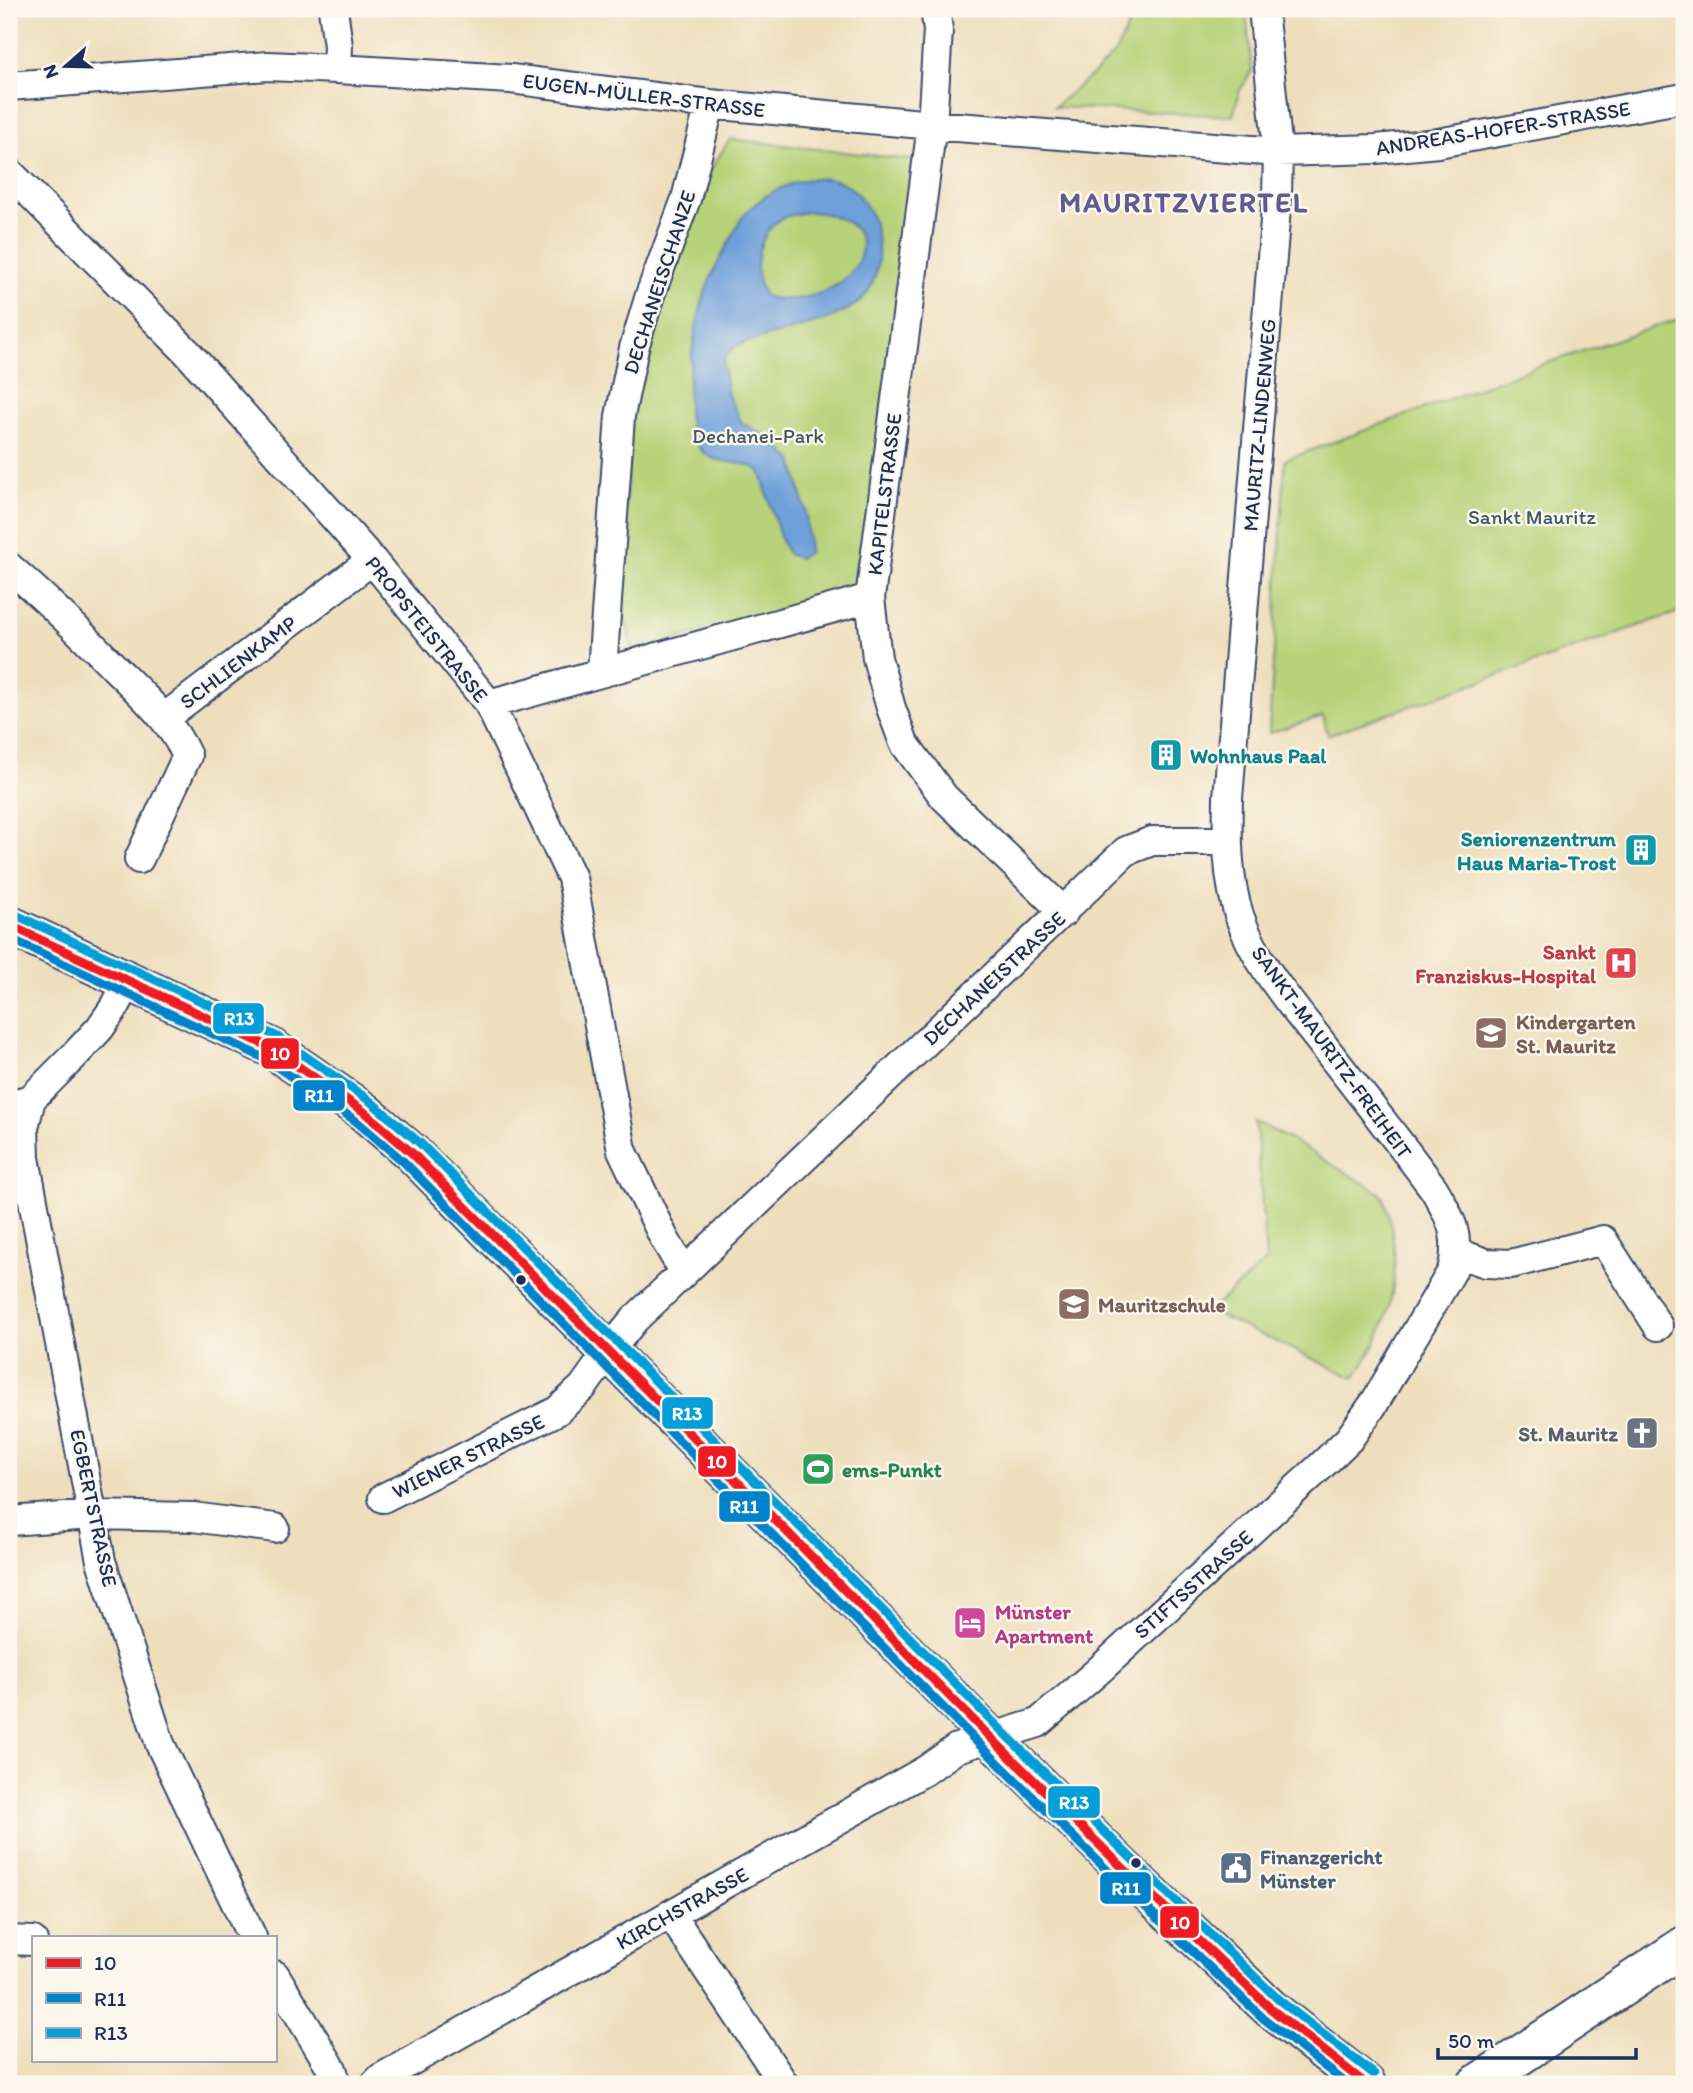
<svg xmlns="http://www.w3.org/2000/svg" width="1693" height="2093" viewBox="0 0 1693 2093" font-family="Itim,sans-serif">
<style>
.green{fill:#b7d278;stroke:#69806b;stroke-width:2}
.water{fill:#70a0da;stroke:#46689c;stroke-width:2;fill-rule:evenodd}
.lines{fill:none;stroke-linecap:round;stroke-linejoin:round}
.street-casing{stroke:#3b496c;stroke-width:32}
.secondary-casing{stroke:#3b496c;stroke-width:42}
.street{stroke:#fff;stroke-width:28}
.secondary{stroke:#fff;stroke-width:38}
.bus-1-casing{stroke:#fbf7ec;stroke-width:14}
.bus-2-casing{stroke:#fbf7ec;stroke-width:14}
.bus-3-casing{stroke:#fbf7ec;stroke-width:14}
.bus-1{stroke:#ed1c24;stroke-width:9}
.bus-2{stroke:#0083ca;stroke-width:9}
.bus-3{stroke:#049ed8;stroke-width:9}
.bus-dot{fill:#1b2f5e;stroke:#fbf7ec;stroke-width:2.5}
.labels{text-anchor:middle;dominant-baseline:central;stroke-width:5;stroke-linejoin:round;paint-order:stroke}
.street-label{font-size:21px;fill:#1b2f5e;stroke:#fbf7ec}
.park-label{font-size:21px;fill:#425864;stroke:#fbf7ec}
.culture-label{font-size:21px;font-weight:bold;fill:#0d838f;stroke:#fbf7ec;text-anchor:start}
.health-label{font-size:21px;font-weight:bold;fill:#be3a42;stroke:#fbf7ec;text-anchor:end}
.education-label{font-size:21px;font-weight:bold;fill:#785e54;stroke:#fbf7ec;text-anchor:start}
.worship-label{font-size:21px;font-weight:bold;fill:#5b616d;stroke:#fbf7ec;text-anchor:end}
.leisure-label{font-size:21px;font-weight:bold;fill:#27864d;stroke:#fbf7ec;text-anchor:start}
.hotel-label{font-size:21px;font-weight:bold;fill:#b23c85;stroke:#fbf7ec;text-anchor:start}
.service-label{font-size:21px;font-weight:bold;fill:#4e5e75;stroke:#fbf7ec;text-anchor:start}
.district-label{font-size:28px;font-weight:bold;letter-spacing:2px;fill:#5e5b92;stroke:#fbf7ec}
.line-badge{stroke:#fbf7ec;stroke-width:2.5}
.badge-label{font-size:19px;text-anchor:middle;font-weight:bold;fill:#fff}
</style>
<rect width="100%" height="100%" fill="#fbf7ec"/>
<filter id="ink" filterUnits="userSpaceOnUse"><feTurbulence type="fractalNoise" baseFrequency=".0143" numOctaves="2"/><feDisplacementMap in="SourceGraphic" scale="14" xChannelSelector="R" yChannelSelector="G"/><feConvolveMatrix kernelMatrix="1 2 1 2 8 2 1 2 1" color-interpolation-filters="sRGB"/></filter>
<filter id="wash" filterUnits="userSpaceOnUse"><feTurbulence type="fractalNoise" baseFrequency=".00686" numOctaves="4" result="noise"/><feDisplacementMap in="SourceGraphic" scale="28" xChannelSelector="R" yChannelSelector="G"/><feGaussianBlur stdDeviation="1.57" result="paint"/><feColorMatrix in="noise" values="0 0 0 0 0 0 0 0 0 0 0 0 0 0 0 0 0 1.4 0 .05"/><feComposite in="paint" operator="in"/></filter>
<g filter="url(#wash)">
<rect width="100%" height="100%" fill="#eedebc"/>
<path class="green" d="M1125,9H1246L1252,71L1240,90L1233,116L1054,107L1091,76L1115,53L1129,25Z
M730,139L921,161L864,592L632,650L624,610L622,558L632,414L647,345L683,234L712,167Z
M1684,317V610L1328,735L1323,716L1269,733L1285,460L1538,366Z
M1256,1122L1291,1140L1380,1193L1384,1198C1405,1265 1395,1322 1354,1378L1209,1311L1266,1261Z"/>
<path class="water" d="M809,179C817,179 828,177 836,180C881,195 893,274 858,303C830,325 771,333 736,346L728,353L723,364L728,395L742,423L767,436L793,460L806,513L809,552L799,558L789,555L782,543L760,471C737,455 708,472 693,437C680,406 695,322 706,290C713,271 722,254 732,237C736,229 739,220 745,214C762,195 784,184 809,179ZM810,212C907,219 853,314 766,297C751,276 756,243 773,225C782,215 798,213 810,212Z"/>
</g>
<g filter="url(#ink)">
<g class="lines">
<defs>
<path id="street" d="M333,9L338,46L337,69
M935,9L938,30L932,125L870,598L877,658L891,708L904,743L944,797L1064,912
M9,86L268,66L337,69L511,79L710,104L932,125L1278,152L1376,149L1438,143L1684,98
M9,172L187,352L372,560L489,704L572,878L622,1150L664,1238L684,1272
M9,567C46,599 81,633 115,668C142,695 171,720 187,756L139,859
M602,671L620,416L634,348L650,295L686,199L710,104
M489,704L870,598
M164,718L372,560
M31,1099L24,1127L25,1158L101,1561L160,1744L252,1937
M9,1105L31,1099L74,1056L100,1028L116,1005L129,980
M1457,1253L1486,1263L1511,1264L1603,1240L1658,1326
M383,1498L557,1411L583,1387L608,1352L635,1319L1126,851L1152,841H1227
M9,1521L92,1515L193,1517L275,1528
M671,1915L784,2084
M9,1940L33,1941
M275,1975L332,2069L337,2084
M375,2084L381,2078L926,1770L957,1748L1038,1723L1097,1672L1320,1467L1349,1439L1375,1402L1452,1271C1461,1236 1451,1218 1434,1189C1398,1140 1360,1093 1323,1045C1292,1005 1255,963 1239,915C1227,878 1227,836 1228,798L1277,196L1278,152L1263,9"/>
<path id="secondary" d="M9,925L270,1047L363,1111L412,1153L991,1738L1122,1867L1271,2009L1366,2084
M1477,2084L1684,1946"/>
</defs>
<use href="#street" class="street-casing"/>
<use href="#secondary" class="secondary-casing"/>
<use href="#street" class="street"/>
<use href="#secondary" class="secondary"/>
<defs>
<path id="bus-1" d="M9,925L270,1047L363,1111L412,1153L991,1738L1122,1867L1271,2009L1366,2084"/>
<path id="bus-2" d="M9,938L264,1058L356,1121L404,1162L982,1747L1113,1876L1263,2018L1347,2084"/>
<path id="bus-3" d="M14,914L276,1036L370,1101L421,1144L1000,1729L1131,1858L1279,2000L1374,2074"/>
</defs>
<use href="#bus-1" class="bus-1-casing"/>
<use href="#bus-2" class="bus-2-casing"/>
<use href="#bus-3" class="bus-3-casing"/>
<use href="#bus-1" class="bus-1"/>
<use href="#bus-2" class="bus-2"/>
<use href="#bus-3" class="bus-3"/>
</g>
</g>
<defs>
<symbol id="building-square" viewBox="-11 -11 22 22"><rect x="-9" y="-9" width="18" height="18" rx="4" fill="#0f9aa8" stroke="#fbf7ec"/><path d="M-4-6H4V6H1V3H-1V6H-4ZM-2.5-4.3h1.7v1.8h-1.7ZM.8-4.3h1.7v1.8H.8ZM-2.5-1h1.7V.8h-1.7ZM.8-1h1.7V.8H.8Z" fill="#fff"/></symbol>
<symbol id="hospital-square" viewBox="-11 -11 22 22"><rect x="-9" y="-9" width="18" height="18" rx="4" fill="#e0444e" stroke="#fbf7ec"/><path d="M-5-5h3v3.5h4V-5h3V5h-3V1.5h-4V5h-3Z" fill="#fff"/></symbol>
<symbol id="school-square" viewBox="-11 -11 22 22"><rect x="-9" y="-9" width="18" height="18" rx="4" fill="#8d6e63" stroke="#fbf7ec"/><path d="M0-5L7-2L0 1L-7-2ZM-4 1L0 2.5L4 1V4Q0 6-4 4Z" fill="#fff"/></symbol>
<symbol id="church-square" viewBox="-11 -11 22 22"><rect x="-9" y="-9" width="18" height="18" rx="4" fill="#6b7280" stroke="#fbf7ec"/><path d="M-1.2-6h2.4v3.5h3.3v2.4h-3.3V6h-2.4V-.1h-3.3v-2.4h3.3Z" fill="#fff"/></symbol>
<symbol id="stadium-square" viewBox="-11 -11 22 22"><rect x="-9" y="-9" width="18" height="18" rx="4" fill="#2e9e5b" stroke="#fbf7ec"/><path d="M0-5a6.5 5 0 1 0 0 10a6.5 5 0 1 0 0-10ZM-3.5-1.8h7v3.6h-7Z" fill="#fff"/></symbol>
<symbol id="hotel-square" viewBox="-11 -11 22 22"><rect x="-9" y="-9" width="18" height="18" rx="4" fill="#d1479c" stroke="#fbf7ec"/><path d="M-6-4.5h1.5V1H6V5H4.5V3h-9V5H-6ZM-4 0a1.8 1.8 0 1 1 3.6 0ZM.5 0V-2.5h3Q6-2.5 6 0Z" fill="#fff"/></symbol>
<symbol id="civic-square" viewBox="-11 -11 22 22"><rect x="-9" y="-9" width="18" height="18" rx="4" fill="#5c6f8a" stroke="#fbf7ec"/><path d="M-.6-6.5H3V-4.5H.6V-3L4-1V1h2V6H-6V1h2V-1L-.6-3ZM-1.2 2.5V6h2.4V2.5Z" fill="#fff"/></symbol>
</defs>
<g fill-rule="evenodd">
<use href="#building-square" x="1147" y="736" width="38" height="38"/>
<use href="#building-square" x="1622" y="831" width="38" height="38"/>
<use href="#hospital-square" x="1602" y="944" width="38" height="38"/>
<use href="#school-square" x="1472" y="1014" width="38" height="38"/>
<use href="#school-square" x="1055" y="1285" width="38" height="38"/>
<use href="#church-square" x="1623" y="1414" width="38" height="38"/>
<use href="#stadium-square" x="799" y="1450" width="38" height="38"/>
<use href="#hotel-square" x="951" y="1604" width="38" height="38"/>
<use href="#civic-square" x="1217" y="1849" width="38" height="38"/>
</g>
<g class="bus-dot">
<circle cx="521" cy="1280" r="6"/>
<circle cx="1136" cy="1863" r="6"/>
</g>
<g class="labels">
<g class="street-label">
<text transform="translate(644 95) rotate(7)">EUGEN-MÜLLER-STRASSE</text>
<text transform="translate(1503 128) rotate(-9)">ANDREAS-HOFER-STRASSE</text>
<text transform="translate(659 282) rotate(-72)">DECHANEISCHANZE</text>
<text transform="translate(1259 425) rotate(-85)">MAURITZ-LINDENWEG</text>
<text transform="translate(884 494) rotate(-83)">KAPITELSTRASSE</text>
<text transform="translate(427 629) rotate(51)">PROPSTEISTRASSE</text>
<text transform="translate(238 662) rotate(-37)">SCHLIENKAMP</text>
<text transform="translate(994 978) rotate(-43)">DECHANEISTRASSE</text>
<text transform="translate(1332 1052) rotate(54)">SANKT-MAURITZ-FREIHEIT</text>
<text transform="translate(468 1456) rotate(-26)">WIENER STRASSE</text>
<text transform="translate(94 1508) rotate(78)">EGBERTSTRASSE</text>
<text transform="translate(1193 1584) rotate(-42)">STIFTSSTRASSE</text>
<text transform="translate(682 1908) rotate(-29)">KIRCHSTRASSE</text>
</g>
<g class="park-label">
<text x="758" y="435">Dechanei-Park</text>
<text x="1532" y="516">Sankt Mauritz</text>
</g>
<g class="culture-label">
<text x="1190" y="755">Wohnhaus Paal</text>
<text x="1616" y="838" text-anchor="end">Seniorenzentrum<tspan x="1616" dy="24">Haus Maria-Trost</tspan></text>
</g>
<g class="health-label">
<text x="1596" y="951">Sankt<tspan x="1596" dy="24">Franziskus-Hospital</tspan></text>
</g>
<g class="education-label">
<text x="1516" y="1021">Kindergarten<tspan x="1516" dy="24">St. Mauritz</tspan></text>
<text x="1098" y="1304">Mauritzschule</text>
</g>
<g class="worship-label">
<text x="1618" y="1433">St. Mauritz</text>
</g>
<g class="leisure-label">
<text x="842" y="1469">ems-Punkt</text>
</g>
<g class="hotel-label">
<text x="995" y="1611">Münster<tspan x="995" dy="24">Apartment</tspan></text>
</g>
<g class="service-label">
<text x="1260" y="1856">Finanzgericht<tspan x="1260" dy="24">Münster</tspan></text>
</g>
<g class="district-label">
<text x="1184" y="202">MAURITZVIERTEL</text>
</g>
</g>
<g class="line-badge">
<rect x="212" y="1002" width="53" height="33" rx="7" fill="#049ed8"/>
<rect x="260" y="1037" width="40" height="33" rx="7" fill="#ed1c24"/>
<rect x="292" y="1079" width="54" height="33" rx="7" fill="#0083ca"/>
<rect x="661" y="1396" width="53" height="34" rx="7" fill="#049ed8"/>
<rect x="697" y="1445" width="40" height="33" rx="7" fill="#ed1c24"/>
<rect x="718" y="1490" width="53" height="33" rx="7" fill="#0083ca"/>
<rect x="1047" y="1785" width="54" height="34" rx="7" fill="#049ed8"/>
<rect x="1099" y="1871" width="53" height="34" rx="7" fill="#0083ca"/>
<rect x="1159" y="1905" width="41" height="34" rx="7" fill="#ed1c24"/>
</g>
<g class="badge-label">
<text x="239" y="1025">R13</text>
<text x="280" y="1060">10</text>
<text x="319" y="1102">R11</text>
<text x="687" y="1420">R13</text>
<text x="717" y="1468">10</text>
<text x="744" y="1513">R11</text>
<text x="1074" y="1809">R13</text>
<text x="1126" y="1895">R11</text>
<text x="1180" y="1929">10</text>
</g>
<rect width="1693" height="2093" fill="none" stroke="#fbf7ec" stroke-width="35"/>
<rect x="32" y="1936" width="245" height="126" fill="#fbf7ec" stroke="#a1a7b3" stroke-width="2"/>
<rect x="46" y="1958" width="35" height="10" fill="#ed1c24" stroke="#a1a7b3" stroke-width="2"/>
<text x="94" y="1970" font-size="21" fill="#1b2f5e">10</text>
<rect x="46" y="1993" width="35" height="10" fill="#0083ca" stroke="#a1a7b3" stroke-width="2"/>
<text x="94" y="2006" font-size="21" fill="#1b2f5e">R11</text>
<rect x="46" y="2028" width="35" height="10" fill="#049ed8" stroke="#a1a7b3" stroke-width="2"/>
<text x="94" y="2040" font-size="21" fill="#1b2f5e">R13</text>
<g transform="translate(66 66) rotate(250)" stroke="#fbf7ec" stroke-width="5" paint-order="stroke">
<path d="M0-5L12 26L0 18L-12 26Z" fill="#1b2f5e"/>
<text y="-10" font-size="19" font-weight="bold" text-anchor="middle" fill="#1b2f5e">N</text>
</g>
<path d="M1438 2048v10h198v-10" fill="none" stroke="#1b2f5e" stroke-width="3.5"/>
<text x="1448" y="2048" font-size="21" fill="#1b2f5e" stroke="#fbf7ec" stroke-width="5" paint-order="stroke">50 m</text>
</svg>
